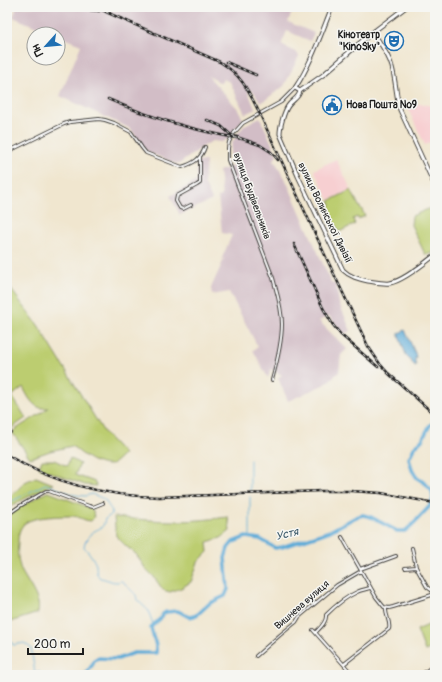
<svg xmlns="http://www.w3.org/2000/svg" width="442" height="682" viewBox="0 0 442 682" font-family="Pangolin,sans-serif">
<style>
.built{fill:#f7cfd1}
.industrial{fill:#d2bdc6}
.green{fill:#bccd6f;stroke:#6c7446}
.water{fill:#5facd8;stroke:#3e647a}
.lines{fill:none;stroke-linecap:round;stroke-linejoin:round}
.stream{stroke:#5facd8;stroke-width:1}
.river{stroke:#5facd8;stroke-width:3.5}
.minor-casing{stroke:#3c3a37;stroke-width:4}
.tertiary-casing{stroke:#3c3a37;stroke-width:5}
.minor{stroke:#fff;stroke-width:2}
.tertiary{stroke:#fff;stroke-width:3}
.rail-casing{stroke:#1c1c1c;stroke-width:2.5}
.rail{stroke:#f6f6f2;stroke-width:1;stroke-dasharray:3;stroke-linecap:butt}
.labels{text-anchor:middle;dominant-baseline:central;stroke-width:3;stroke-linejoin:round;paint-order:stroke}
.poi-label{font-size:10px;font-weight:bold;fill:#1c1c1c;stroke:#f6f6f2;text-anchor:end}
.street-label{font-size:10px;fill:#1c1c1c;stroke:#f6f6f2}
.water-label{font-size:11px;font-style:italic;fill:#375667;stroke:#f6f6f2}
</style>
<rect width="100%" height="100%" fill="#f6f6f2"/>
<filter id="ink" filterUnits="userSpaceOnUse"><feTurbulence type="fractalNoise" baseFrequency=".025" numOctaves="2"/><feDisplacementMap in="SourceGraphic" scale="8" xChannelSelector="R" yChannelSelector="G"/><feConvolveMatrix kernelMatrix="1 2 1 2 8 2 1 2 1" color-interpolation-filters="sRGB"/></filter>
<filter id="wash" filterUnits="userSpaceOnUse"><feTurbulence type="fractalNoise" baseFrequency=".012" numOctaves="4" result="noise"/><feDisplacementMap in="SourceGraphic" scale="16" xChannelSelector="R" yChannelSelector="G"/><feGaussianBlur stdDeviation="0.9" result="paint"/><feColorMatrix in="noise" values="0 0 0 0 0 0 0 0 0 0 0 0 0 0 0 0 0 1.4 0 .05"/><feComposite in="paint" operator="in"/></filter>
<g filter="url(#wash)">
<rect width="100%" height="100%" fill="#f0e6cf"/>
<path class="built" d="M410,103L435,106V142L432,141L425,145L406,105Z
M336,159L351,189L329,200L314,170Z"/>
<path class="industrial" d="M17,7H295H294L288,22L314,33L310,41L287,31L281,45L296,52L299,56L284,86L261,103L254,92L250,90L248,91L255,109L245,114L230,82L223,79L221,83L208,76L239,110L243,120L234,130L228,139L222,142L212,141L201,148L179,164L174,163L148,152L144,149L131,129L60,96L81,45L58,36V34H53L13,17Z
M260,117L277,155L274,160L285,178L331,282L336,285L339,303L351,331L344,334L329,316L319,321L347,349L341,355L339,372L325,384L288,401L278,378L282,375L271,369L268,378L253,350L258,347L229,292L212,295L211,288L224,259L222,258L232,235L222,233L218,197L222,196L219,171L233,166L230,155L232,143L238,133L245,125Z
M206,161L204,183L212,200L180,215L170,196L196,181L197,162Z"/>
<path class="green" d="M351,190L360,208H361L365,216L358,219L357,217L353,219L355,224L339,232L326,207L331,205L329,201Z
M435,206V251L431,254H425L411,225L412,216Z
M10,288L38,325L105,434L124,454L112,465C96,466 84,456 72,446L50,451L30,458L12,432C24,423 37,417 48,408C46,408 44,408 41,408C32,406 27,395 23,387L12,396L26,418L9,430H7V290Z
M70,458L80,464L75,475L95,482L96,486L85,485L39,468L42,460H54L67,466Z
M36,477L53,484L7,508V498L16,491L25,482Z
M47,492H49L90,508L93,511L94,518L91,521C84,521 79,516 73,516C62,516 34,516 25,523C19,528 18,536 18,543C17,552 18,561 21,570C26,580 36,593 38,603C39,606 38,610 38,613L7,623V516L21,506Z
M114,517C135,519 155,521 176,521C194,521 211,519 228,517L230,531L221,538L207,542L208,552L198,562L191,582L181,588L170,592L163,590L154,577L145,568L136,554L127,547L116,536Z
M433,623C433,634 435,644 435,655L432,648L425,651L417,630Z"/>
<path class="water" d="M405,330L415,353L416,357L415,359V363L416,364V366L414,365L406,355L399,336V333Z"/>
<g class="lines">
<path class="stream" d="M250,491V460
M250,497V531
M7,504L45,484L75,495L85,496L92,494L104,499L112,511L111,515L105,519C103,530 100,527 93,532C91,533 90,535 88,537V539L85,542L84,547C88,551 94,559 96,565C97,572 95,572 100,578C109,579 112,584 122,581L136,595L137,600L148,610L153,624
M250,538V532
M8,640L12,642V644L14,645L24,643L31,648L35,673"/>
<path class="river" d="M33,675L35,673H38L41,675
M85,675L93,664L94,660L98,658L118,659L134,653H156C158,645 152,636 151,627L161,618L163,614L166,612L178,611L189,617L194,616L198,614L210,603L225,596L228,589L225,558L228,548L233,542L246,537L260,539L275,548L282,547L330,531L356,517L363,515L371,517L397,531H405L412,525L429,507L433,499L432,491L425,483L417,478L412,470L409,458L414,448L422,440L430,425L435,421"/>
</g>
</g>
<g filter="url(#ink)">
<g class="lines">
<defs>
<path id="minor" d="M7,152L64,124L70,122L99,119L105,120L114,123L131,132L142,148L146,153L182,167C194,163 201,159 205,147
M191,205L183,209L180,208L176,201L177,196L197,185L200,183V157
M272,380C277,362 282,343 282,324C282,308 277,293 273,278L228,160V148L229,142L234,133L243,123L281,102L295,88
M7,431L10,432
M7,515L20,506L46,491H49L89,506L93,507L103,503
M342,537L376,597L384,607L389,608L393,607L435,594
M412,548L414,557L416,567L427,587L435,593
M405,568L416,567
M360,569L396,556
M7,629L8,637L7,642
M313,630L353,675
M316,632C320,628 327,622 326,615C334,607 346,597 357,592C361,590 366,589 370,588
M256,656L280,635L296,622L299,617L337,585L361,571
M344,664L389,629C391,622 385,615 386,608"/>
<path id="tertiary" d="M373,32C380,43 389,55 392,67C396,82 396,96 400,110L435,186
M300,91C299,98 292,100 288,106C284,112 280,126 280,134L298,176L343,270C350,277 359,279 368,281C375,282 383,284 390,283C403,281 425,263 435,255
M300,91L323,75L369,35L406,7
M300,91L295,88C311,64 321,34 332,7
M422,675L435,665"/>
</defs>
<use href="#minor" class="minor-casing"/>
<use href="#tertiary" class="tertiary-casing"/>
<use href="#minor" class="minor"/>
<use href="#tertiary" class="tertiary"/>
<defs>
<path id="rail" d="M84,7L90,10L99,11
M94,7L110,13
M106,12L220,62C240,74 247,88 257,108L325,255L368,346L380,364L388,373L435,415
M226,62L256,75
M108,99C151,118 196,131 242,139
M207,120L221,126L231,135L260,145L271,152L278,160
M294,244L323,308L333,325L341,335L378,367
M7,455C53,483 106,496 159,497L321,491H351L381,493L402,497L435,503"/>
</defs>
<use href="#rail" class="rail-casing"/>
<use href="#rail" class="rail"/>
</g>
</g>
<defs>
<symbol id="theatre-ring" viewBox="-11 -11 22 22"><circle r="9.5" fill="#f6f6f2" stroke="#1f6fb2" stroke-width="1.5"/><path d="M-5-5.5Q0-4 5-5.5V0Q5 5 0 6Q-5 5-5 0ZM-3.3-2.5H-1v1.5H-3.3ZM1-2.5H3.3v1.5H1ZM-2.8 1Q0 5.5 2.8 1Z" fill="#1f6fb2"/></symbol>
<symbol id="civic-ring" viewBox="-11 -11 22 22"><circle r="9.5" fill="#f6f6f2" stroke="#1f6fb2" stroke-width="1.5"/><path d="M-.6-6.5H3V-4.5H.6V-3L4-1V1h2V6H-6V1h2V-1L-.6-3ZM-1.2 2.5V6h2.4V2.5Z" fill="#1f6fb2"/></symbol>
</defs>
<g fill-rule="evenodd">
<use href="#theatre-ring" x="383" y="30" width="22" height="22"/>
<use href="#civic-ring" x="321" y="94" width="22" height="22"/>
</g>
<g class="labels">
<g class="poi-label">
<text x="380" y="35">Кінотеатр<tspan x="380" dy="12">"KinoSky"</tspan></text>
<text x="346" y="105" text-anchor="start">Нова Пошта №9</text>
</g>
<g class="street-label">
<text transform="translate(252 196) rotate(70)">вулиця Будівельників</text>
<text transform="translate(325 213) rotate(64)">вулиця Волинської Дивізії</text>
<text transform="translate(302 605) rotate(-41)">Вишнева вулиця</text>
</g>
<g class="water-label">
<text transform="translate(287 534) rotate(-13)">Устя</text>
</g>
</g>
<rect width="442" height="682" fill="none" stroke="#f6f6f2" stroke-width="24"/>
<g transform="translate(46 46) rotate(243)"><circle r="19" fill="#f6f6f2" stroke="#9f9f9c"/>
<path d="M0-3L7 15L0 10L-7 15Z" fill="#1f6fb2"/>
<text y="-6" font-size="11" font-weight="bold" text-anchor="middle" fill="#1c1c1c">Пн</text>
</g>
<path d="M28 648v6h55v-6" fill="none" stroke="#1c1c1c" stroke-width="2"/>
<text x="34" y="648" font-size="12" fill="#1c1c1c" stroke="#f6f6f2" stroke-width="3" paint-order="stroke">200 m</text>
</svg>
